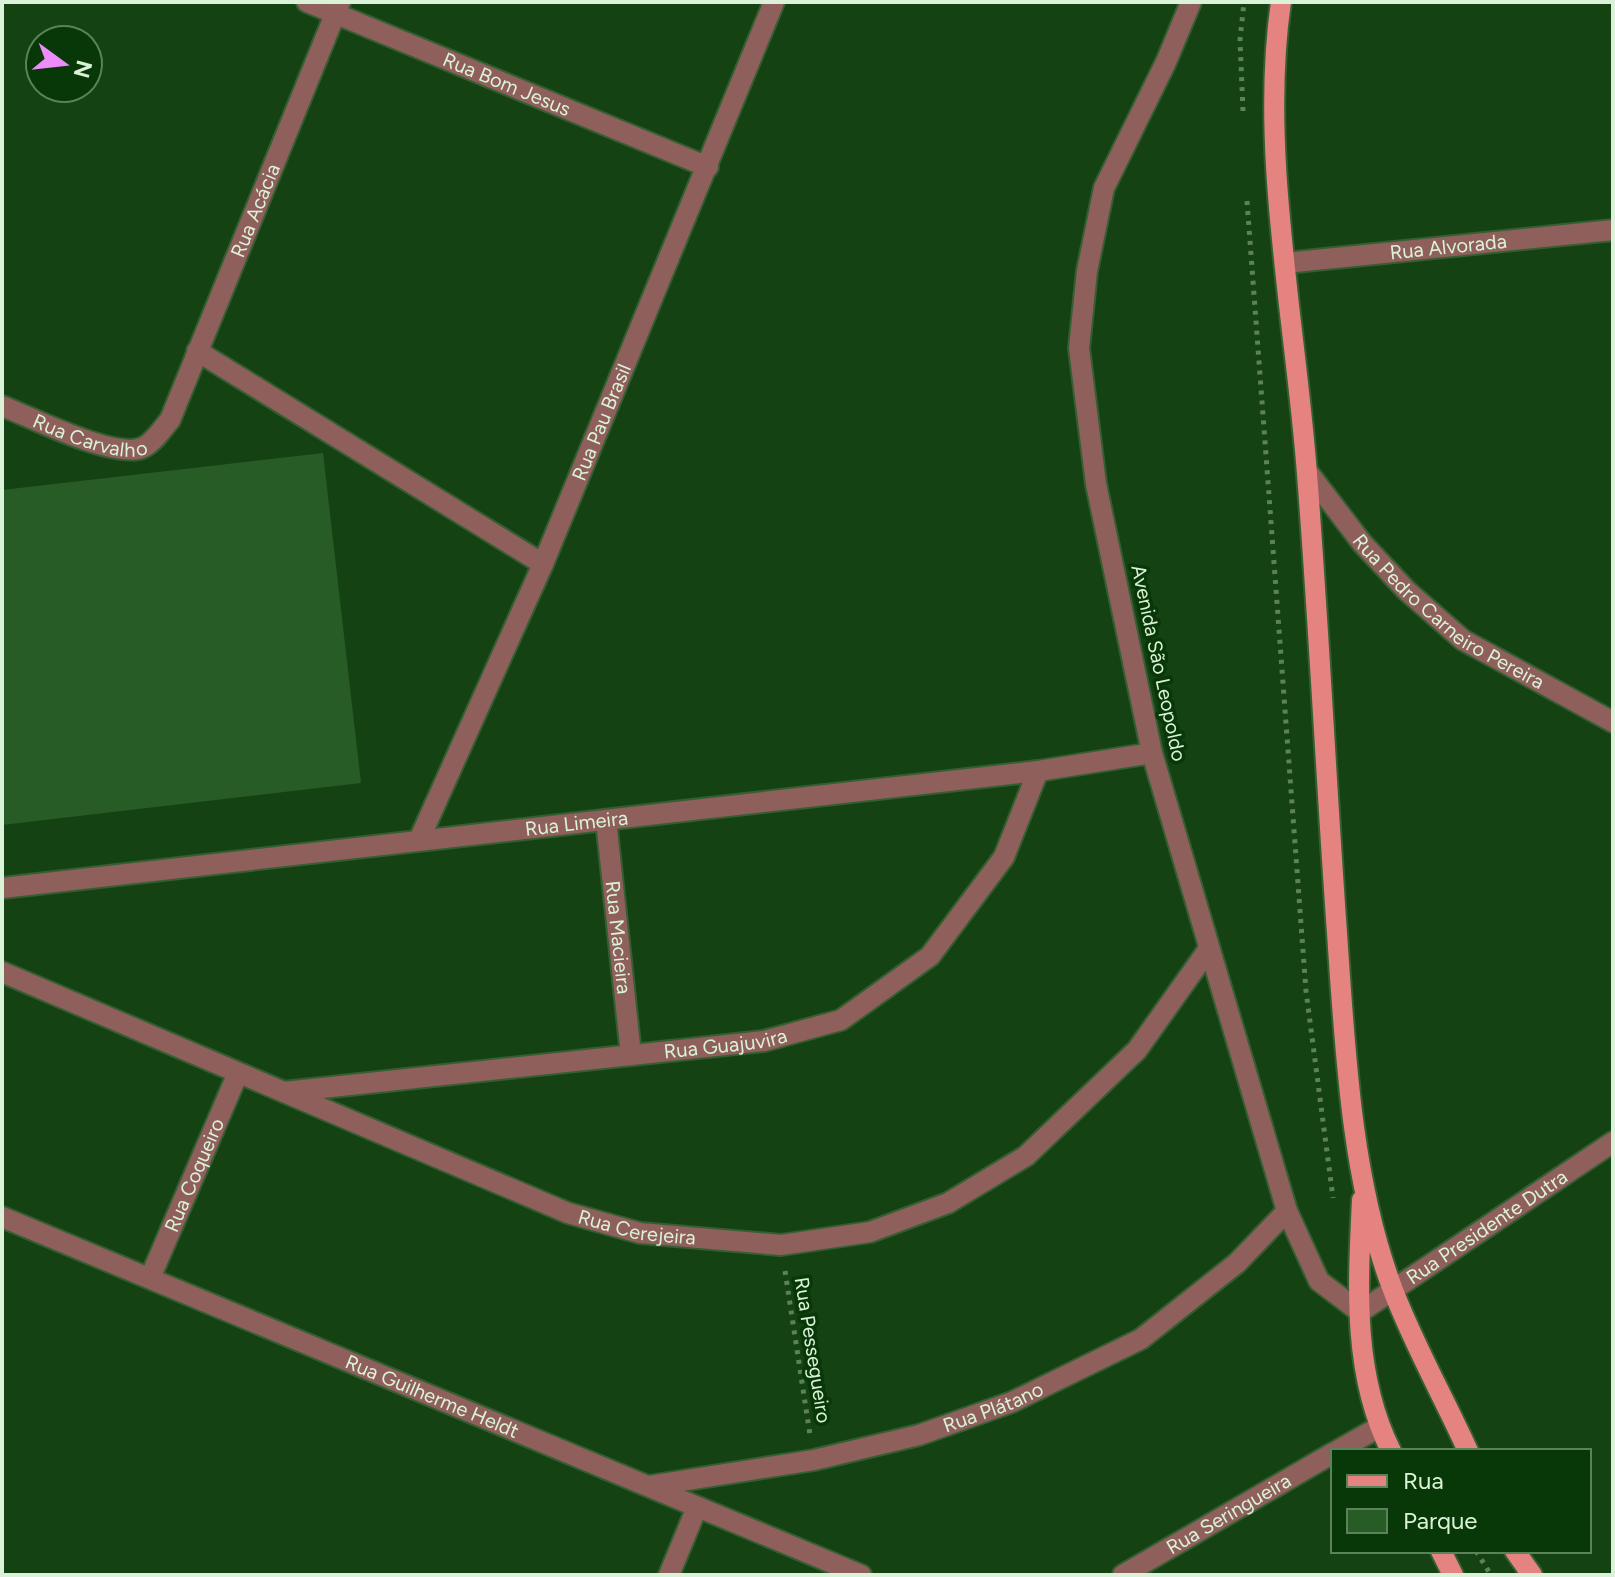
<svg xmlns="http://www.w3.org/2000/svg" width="1615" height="1577" viewBox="0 0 1615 1577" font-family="Figtree,sans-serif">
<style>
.green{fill:#285c26}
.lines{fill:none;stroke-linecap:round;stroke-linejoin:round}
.minor-casing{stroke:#355e32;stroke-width:24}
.major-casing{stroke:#355e32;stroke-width:24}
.path{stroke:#5d825a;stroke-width:5;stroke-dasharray:4 6;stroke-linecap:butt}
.minor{stroke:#8f5f5c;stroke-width:20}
.major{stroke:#e58380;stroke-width:20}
.labels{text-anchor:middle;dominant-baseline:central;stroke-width:7;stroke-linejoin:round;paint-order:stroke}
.street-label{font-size:20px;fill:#daf2d7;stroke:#083708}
</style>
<rect width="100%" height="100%" fill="#154213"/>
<path class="green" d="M323,453L361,783L2,825V490Z"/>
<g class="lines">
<defs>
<g id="minor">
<path id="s1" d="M307,2L708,167"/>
<path id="s2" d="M1191,2L1166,62L1104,188L1087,271L1079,348L1096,484L1152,753L1287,1211L1319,1281L1360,1312L1613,1142"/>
<path id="s3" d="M1285,263L1613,230"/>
<path d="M197,351L543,564"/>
<path id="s4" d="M2,406C31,417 117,461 144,447C155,441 162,429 170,420L340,2"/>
<path id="s5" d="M1307,471L1362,543L1407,591L1463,640L1613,722"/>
<path id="s6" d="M606,820L631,1055"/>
<path id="s7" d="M419,840L543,564L774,2"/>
<path id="s8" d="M2,888L1038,771L1152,753"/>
<path id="s9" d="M2,972L568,1213L640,1233L781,1245L870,1232L948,1203L1026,1156L1137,1050L1208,950"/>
<path id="s10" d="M284,1092L764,1041L841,1020L930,956L1004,857L1038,771"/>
<path id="s11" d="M2,1217L861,1575"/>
<path id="s12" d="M150,1278L238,1073"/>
<path d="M1337,1451L1379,1427"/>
<path id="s13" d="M649,1486L814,1460L919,1435L1012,1402L1141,1339L1237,1263L1287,1211"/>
<path d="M669,1575L697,1507"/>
<path id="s14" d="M1123,1575L1333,1453"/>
</g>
<path id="major" d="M1281,2C1259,150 1296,325 1307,474C1319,627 1326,780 1337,933C1345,1048 1351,1181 1393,1290C1414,1345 1444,1398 1468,1451
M1362,1200C1358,1285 1352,1373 1391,1451
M1441,1551L1453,1575
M1515,1551L1532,1575"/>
</defs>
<use href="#minor" class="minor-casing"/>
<use href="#major" class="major-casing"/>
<path class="path" d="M1243,111L1240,40L1244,2
M1247,201L1306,991L1333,1198
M785,1271L810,1435
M1476,1551L1491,1575"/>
<use href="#minor" class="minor"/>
<use href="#major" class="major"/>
</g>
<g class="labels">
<g class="street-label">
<text stroke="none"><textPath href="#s1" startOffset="216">Rua Bom Jesus</textPath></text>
<text stroke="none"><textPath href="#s4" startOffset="414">Rua Acácia</textPath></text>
<text stroke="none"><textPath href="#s3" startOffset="164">Rua Alvorada</textPath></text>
<text stroke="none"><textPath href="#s7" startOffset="456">Rua Pau Brasil</textPath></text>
<text stroke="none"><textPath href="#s4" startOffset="94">Rua Carvalho</textPath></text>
<text stroke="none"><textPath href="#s5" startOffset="202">Rua Pedro Carneiro Pereira</textPath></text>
<text transform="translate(1159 663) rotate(78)">Avenida São Leopoldo</text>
<text stroke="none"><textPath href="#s8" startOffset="578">Rua Limeira</textPath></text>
<text stroke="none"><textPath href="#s6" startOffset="118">Rua Macieira</textPath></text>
<text stroke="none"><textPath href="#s10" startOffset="444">Rua Guajuvira</textPath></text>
<text stroke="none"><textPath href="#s12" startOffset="112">Rua Coqueiro</textPath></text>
<text stroke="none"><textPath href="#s9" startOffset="686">Rua Cerejeira</textPath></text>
<text stroke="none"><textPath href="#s2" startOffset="1538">Rua Presidente Dutra</textPath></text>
<text transform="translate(813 1350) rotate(81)">Rua Pessegueiro</text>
<text stroke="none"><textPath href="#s11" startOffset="466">Rua Guilherme Heldt</textPath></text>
<text stroke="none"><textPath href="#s13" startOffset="354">Rua Plátano</textPath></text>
<text stroke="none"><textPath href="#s14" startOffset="122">Rua Seringueira</textPath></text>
</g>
</g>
<rect width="1615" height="1577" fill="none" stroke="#daf2d7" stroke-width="8"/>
<rect x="1331" y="1449" width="260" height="104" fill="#083708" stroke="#5c825b" stroke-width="2"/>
<rect x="1347" y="1475" width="40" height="12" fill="#e58380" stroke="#5c825b" stroke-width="2"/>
<text x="1403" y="1489" font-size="24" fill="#daf2d7">Rua</text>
<rect x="1347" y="1509" width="40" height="24" fill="#285c26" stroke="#5c825b" stroke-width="2"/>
<text x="1403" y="1529" font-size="24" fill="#daf2d7">Parque</text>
<g transform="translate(64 64) rotate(105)"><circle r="38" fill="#083708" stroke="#5c825b" stroke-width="2"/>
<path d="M0-6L14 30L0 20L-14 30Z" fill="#ed8cfa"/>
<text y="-12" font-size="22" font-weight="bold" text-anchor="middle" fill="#daf2d7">N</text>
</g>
</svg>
